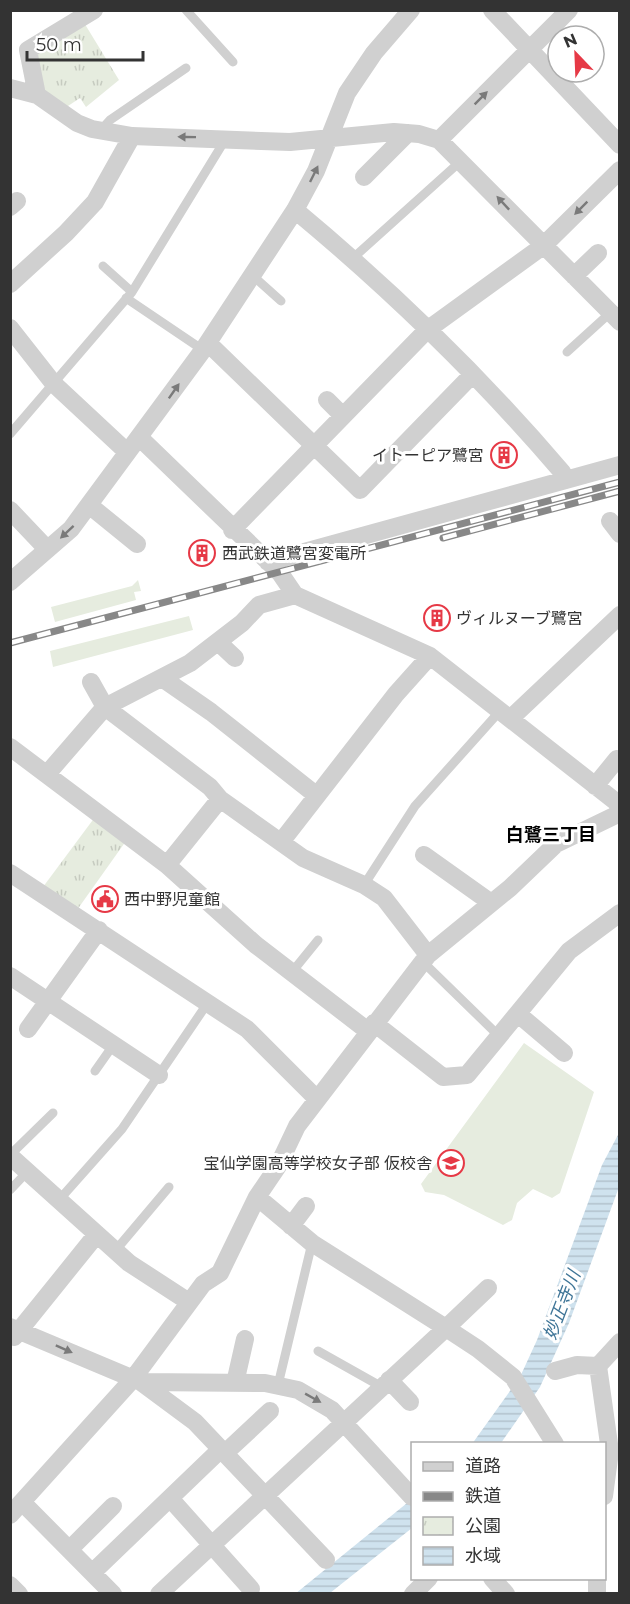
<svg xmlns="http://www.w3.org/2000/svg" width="630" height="1604" viewBox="0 0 630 1604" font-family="Montserrat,'Noto Sans JP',sans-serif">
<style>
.grass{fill:#e6ecdf}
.park{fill:url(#park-tufts)}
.water{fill:url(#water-rules)}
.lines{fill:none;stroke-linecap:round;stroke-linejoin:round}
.service{stroke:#d0d0d0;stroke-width:9}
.minor{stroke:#d0d0d0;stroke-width:18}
.rail-casing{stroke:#888;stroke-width:7}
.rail{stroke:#fff;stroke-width:4.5;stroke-dasharray:14;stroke-linecap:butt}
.oneway{fill:#7a7a7a}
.labels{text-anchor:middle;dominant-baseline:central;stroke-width:6;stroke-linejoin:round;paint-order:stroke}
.poi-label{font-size:16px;fill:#333;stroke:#fff;text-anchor:start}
.neighbourhood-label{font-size:18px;font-weight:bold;fill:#000;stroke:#fff}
.water-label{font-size:18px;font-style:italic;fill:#3f7597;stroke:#fff}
</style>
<defs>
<pattern id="park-tufts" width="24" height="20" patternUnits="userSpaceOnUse" patternTransform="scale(1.5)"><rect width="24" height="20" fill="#e6ecdf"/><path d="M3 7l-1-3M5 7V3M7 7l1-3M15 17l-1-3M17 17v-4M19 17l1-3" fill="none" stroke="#c6cbc0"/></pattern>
<pattern id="water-rules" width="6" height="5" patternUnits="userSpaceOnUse" patternTransform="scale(1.5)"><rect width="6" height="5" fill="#cfe2ee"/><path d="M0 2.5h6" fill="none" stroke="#b2c2cd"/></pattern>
</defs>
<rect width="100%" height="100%" fill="#fff"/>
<path class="grass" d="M138,580L141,591L134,592L136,600L55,622L51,607L132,586Z
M189,616L193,630L53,667L50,651Z
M524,1043L594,1092L560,1193L552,1198L533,1189L517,1203L512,1220L503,1225L444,1195L425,1192L421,1184Z"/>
<path class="park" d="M83,21L119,80L86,107L80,98L65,108L42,92L34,52Z
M95,817L126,841L77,910L43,887Z"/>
<path class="water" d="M619,1133V1187L569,1323L540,1387L501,1443L472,1444L520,1377L537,1340L602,1165Z
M412,1499V1528L330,1593L295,1594Z"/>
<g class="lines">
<path class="service" d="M186,10L233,62
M101,130L110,120L186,68
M353,258L462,160
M103,266L132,292
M252,275L281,301
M126,298L203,350
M567,352L610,313
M10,434L132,292L225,140
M364,885L415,806L500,711
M423,962L500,1037
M292,972L318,940
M95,1071L114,1044
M10,1155L53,1113
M10,1190L28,1171
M59,1200L122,1129L207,1004
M115,1251L169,1187
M318,1351L382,1387
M278,1385L312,1243"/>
<path class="minor" d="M492,10L620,145
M10,88L37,95L77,123L92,129L132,136L290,142L394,132L419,134L439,140L620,322
M37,95L28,50L94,10
M439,140L569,10
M364,177L408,133
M10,207L17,201
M295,210C390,289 481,377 562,472L565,480
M574,276L598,253
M10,284L66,233L95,202L132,136
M10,328L54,384L127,452
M208,343L360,490L472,375
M327,400L343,416
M140,438L280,573L295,595L430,656L620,805
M89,505L137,544
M10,510L47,549
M610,521L620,534
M232,530L427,330L543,246L620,170
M268,562L620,465
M10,582L71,529L203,350L295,210L316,171L347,93L374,53L411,10
M218,642L235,658
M162,678L211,712L316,795
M91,682L105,707L210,787L220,799L303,858L364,885L384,898L428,955
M511,718L620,615
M10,747L167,865L256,945L368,1031
M47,774L105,707L190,663L242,623L259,605L295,595
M595,786L617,759
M281,842L396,694L430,656
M424,855L490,902
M167,865L220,799
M10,873L247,1029L316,1098
M10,976L159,1075
M518,1014L564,1053
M374,1023L443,1077L467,1075L569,951L620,913
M28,1029L99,930
M10,1156L129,1263L189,1302
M257,1197L312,1243L446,1328L488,1288
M291,1226L306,1206
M10,1327L141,1382L265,1383L298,1390L332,1410L412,1497
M14,1337L97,1234
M555,1371L577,1365L598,1366
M389,1380L410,1402
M141,1382L195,1422L326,1560
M235,1383L245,1339
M225,1453L270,1411
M604,1496L610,1451L598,1366L620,1342
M22,1502L113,1594
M176,1505L251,1589
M10,1515L132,1380L203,1284L220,1273L257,1197L278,1166L297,1126L428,955L510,888L556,844L614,816L620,810
M70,1549L113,1506
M93,1572L221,1449
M492,1578L506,1594
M597,1578V1594
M10,1585L19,1594
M159,1594L446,1328L478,1349L513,1377L555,1444
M413,1594L429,1578"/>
<defs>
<path id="rail" d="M443,538L620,491
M10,643L620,482"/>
</defs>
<use href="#rail" class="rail-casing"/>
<use href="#rail" class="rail"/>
</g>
<defs><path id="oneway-solid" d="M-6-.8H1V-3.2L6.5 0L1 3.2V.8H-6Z" transform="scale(1.5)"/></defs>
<g class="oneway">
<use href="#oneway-solid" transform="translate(481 98) rotate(-45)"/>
<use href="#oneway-solid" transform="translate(187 137) rotate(-179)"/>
<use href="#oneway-solid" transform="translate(314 174) rotate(-64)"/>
<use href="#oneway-solid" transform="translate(503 203) rotate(-133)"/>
<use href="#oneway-solid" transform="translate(581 208) rotate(135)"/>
<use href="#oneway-solid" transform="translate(174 391) rotate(-55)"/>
<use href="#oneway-solid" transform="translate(67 532) rotate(137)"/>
<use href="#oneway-solid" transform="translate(64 1349) rotate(24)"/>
<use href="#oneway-solid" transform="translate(313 1398) rotate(29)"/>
</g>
<defs>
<symbol id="building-ring" viewBox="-11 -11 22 22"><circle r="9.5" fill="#fff" stroke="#e63946" stroke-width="1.5"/><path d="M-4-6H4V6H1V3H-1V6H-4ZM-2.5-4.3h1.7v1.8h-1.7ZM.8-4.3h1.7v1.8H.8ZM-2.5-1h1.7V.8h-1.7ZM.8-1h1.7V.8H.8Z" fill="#e63946"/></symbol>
<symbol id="civic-ring" viewBox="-11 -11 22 22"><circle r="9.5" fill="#fff" stroke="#e63946" stroke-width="1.5"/><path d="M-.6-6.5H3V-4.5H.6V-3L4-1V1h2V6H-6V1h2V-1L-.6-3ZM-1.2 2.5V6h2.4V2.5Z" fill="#e63946"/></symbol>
<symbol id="school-ring" viewBox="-11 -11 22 22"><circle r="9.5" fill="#fff" stroke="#e63946" stroke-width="1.5"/><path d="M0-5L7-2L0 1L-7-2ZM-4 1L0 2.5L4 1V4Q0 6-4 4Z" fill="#e63946"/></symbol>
</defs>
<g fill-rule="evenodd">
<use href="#building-ring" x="489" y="440" width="30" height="30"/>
<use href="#building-ring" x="187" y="538" width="30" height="30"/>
<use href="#building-ring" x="422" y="603" width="30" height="30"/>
<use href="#civic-ring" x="90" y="884" width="30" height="30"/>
<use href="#school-ring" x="436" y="1148" width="30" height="30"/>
</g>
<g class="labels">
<g class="poi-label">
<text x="484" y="455" text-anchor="end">イトーピア鷺宮</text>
<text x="222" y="553">西武鉄道鷺宮変電所</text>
<text x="456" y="618">ヴィルヌーブ鷺宮</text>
<text x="124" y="899">西中野児童館</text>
<text x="432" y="1163" text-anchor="end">宝仙学園高等学校女子部 仮校舎</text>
</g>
<g class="neighbourhood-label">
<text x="551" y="835">白鷺三丁目</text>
</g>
<g class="water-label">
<text transform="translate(562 1305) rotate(-69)">妙正寺川</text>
</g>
</g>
<rect width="630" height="1604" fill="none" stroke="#333333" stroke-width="24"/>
<rect x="411" y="1442" width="195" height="138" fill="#ffffff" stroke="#adadad" stroke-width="1.5"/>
<rect x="423" y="1462" width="30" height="9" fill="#d0d0d0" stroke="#adadad" stroke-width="1.5"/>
<text x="465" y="1472" font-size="18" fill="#333333">道路</text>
<rect x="423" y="1492" width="30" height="9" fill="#888888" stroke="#adadad" stroke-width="1.5"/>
<text x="465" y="1502" font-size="18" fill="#333333">鉄道</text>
<rect x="423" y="1517" width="30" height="18" fill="url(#park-tufts)" stroke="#adadad" stroke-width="1.5"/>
<text x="465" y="1532" font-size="18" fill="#333333">公園</text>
<rect x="423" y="1547" width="30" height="18" fill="url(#water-rules)" stroke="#adadad" stroke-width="1.5"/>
<text x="465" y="1562" font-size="18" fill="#333333">水域</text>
<g transform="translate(576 54) rotate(337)"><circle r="28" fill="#ffffff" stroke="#adadad" stroke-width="1.5"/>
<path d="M0-4.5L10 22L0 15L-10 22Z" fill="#e63946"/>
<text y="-9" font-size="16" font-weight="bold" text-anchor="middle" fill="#333333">N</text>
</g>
<path d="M27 51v9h116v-9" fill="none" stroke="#333333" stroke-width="3"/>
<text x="36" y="51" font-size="18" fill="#333333" stroke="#ffffff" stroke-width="4.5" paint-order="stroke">50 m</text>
</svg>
